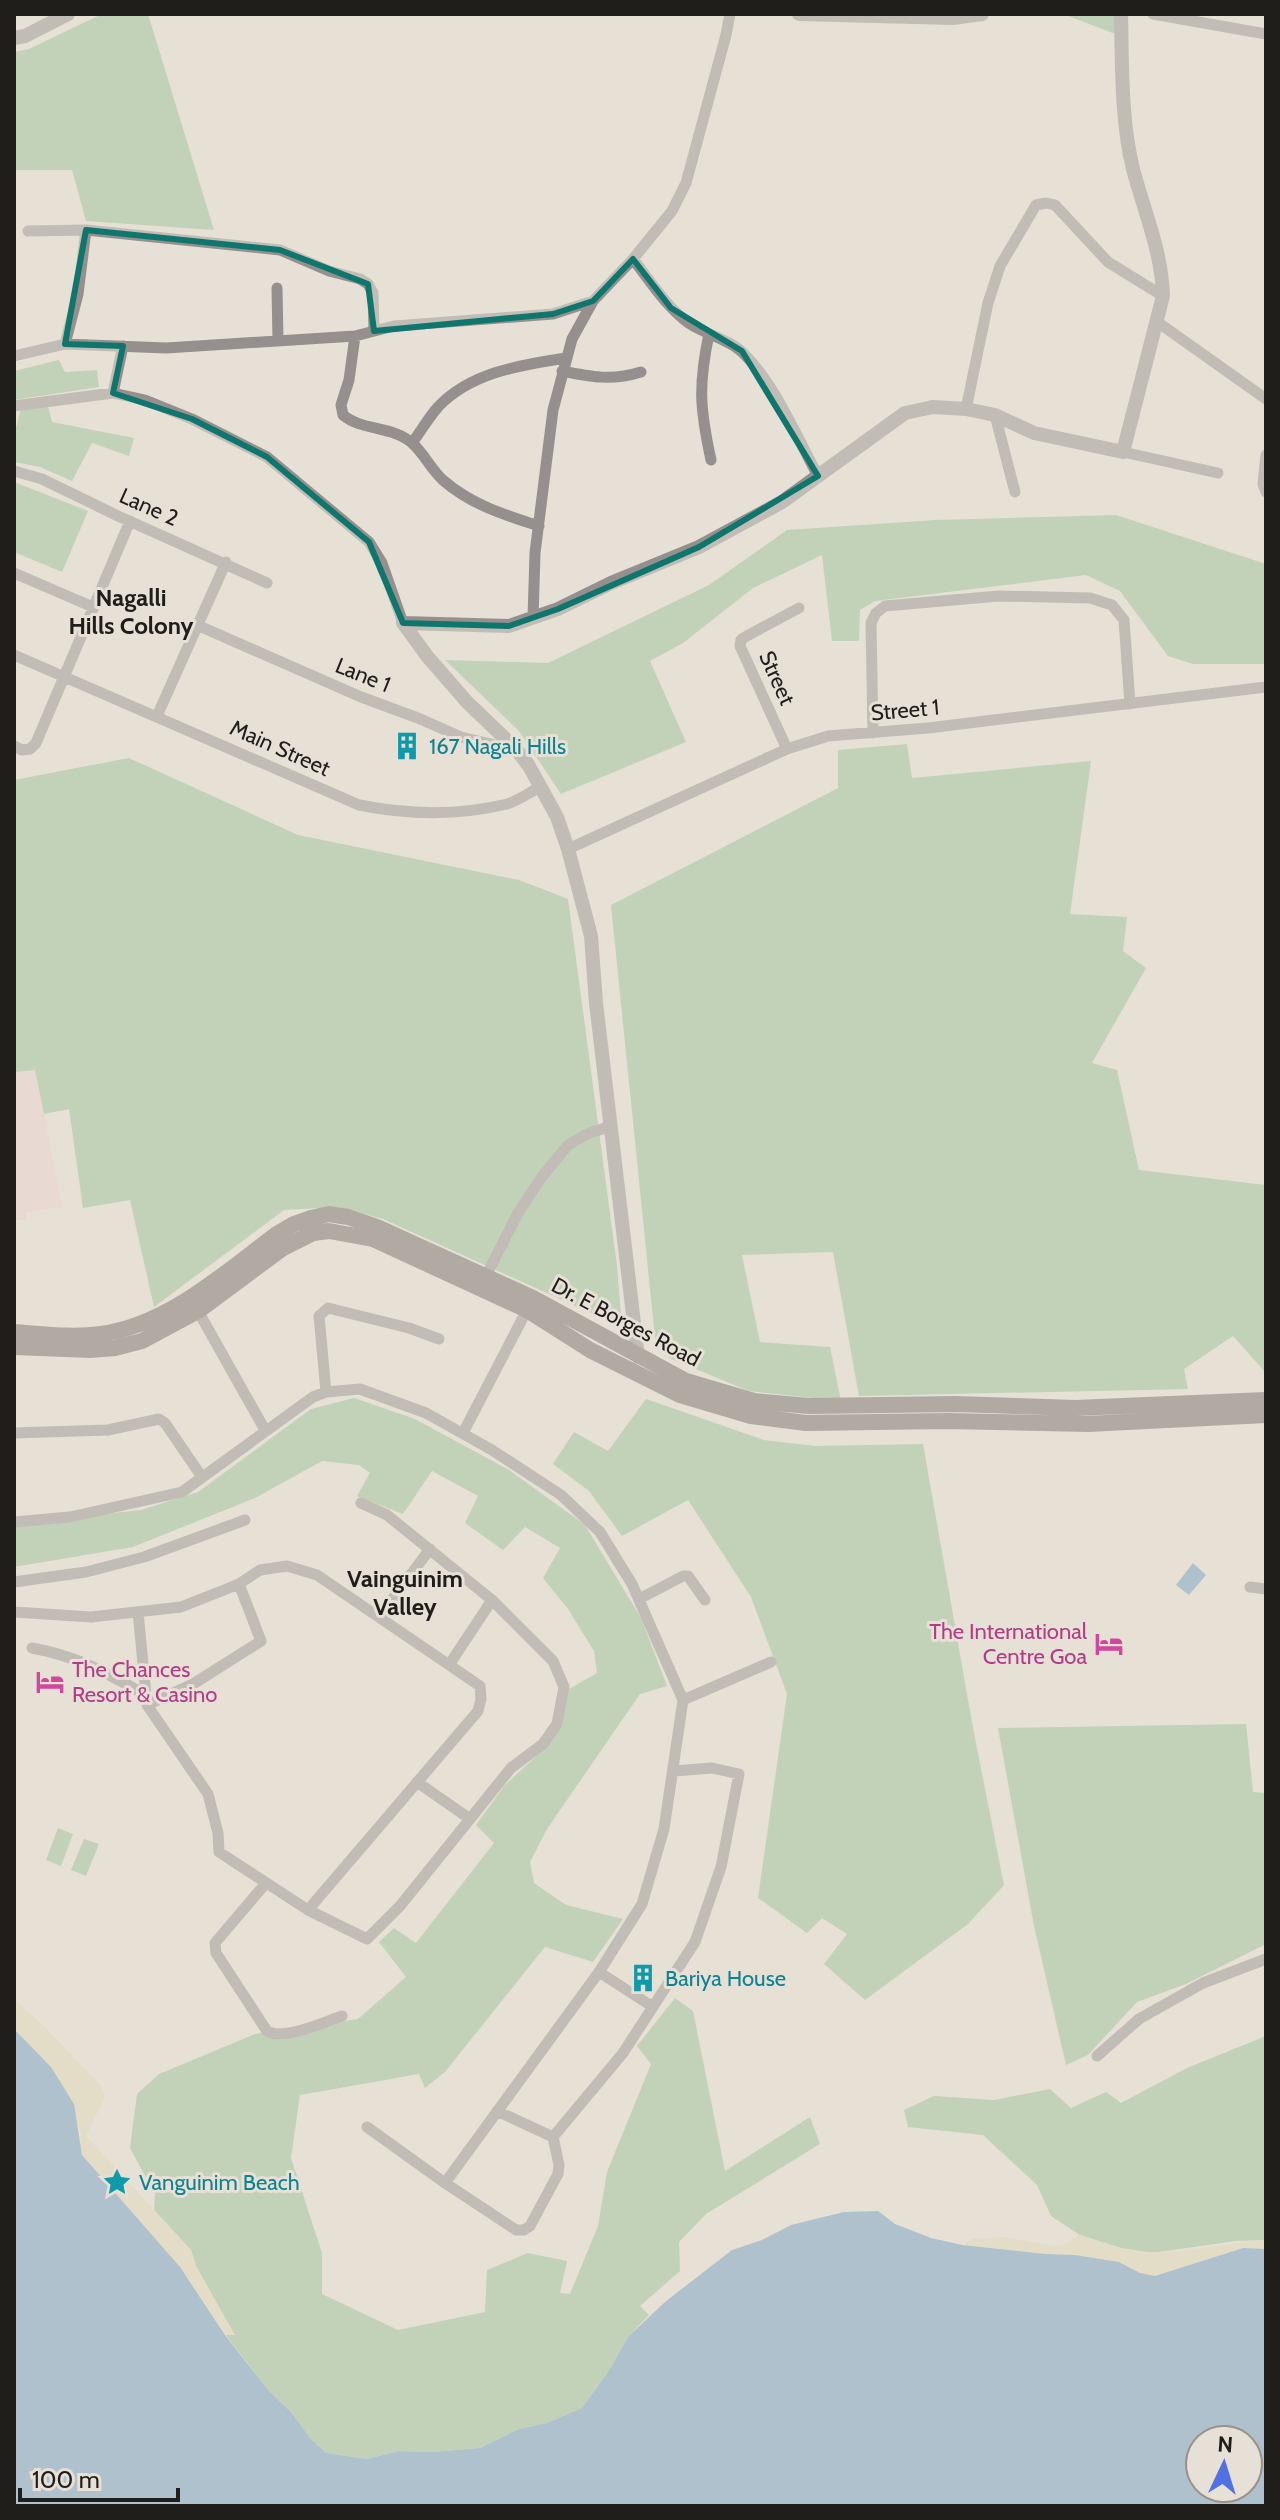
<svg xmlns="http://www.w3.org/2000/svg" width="1280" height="2520" viewBox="0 0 1280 2520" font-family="Cabin,sans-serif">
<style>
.medical{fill:#ead0d1}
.green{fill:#97c098}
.sand{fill:#e1d8b3}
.water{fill:#6c9bc1;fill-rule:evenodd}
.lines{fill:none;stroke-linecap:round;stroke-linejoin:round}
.minor{stroke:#95908e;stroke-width:11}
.tertiary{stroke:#95908e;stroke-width:14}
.secondary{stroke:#716966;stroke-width:16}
.marked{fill:none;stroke:#0f766e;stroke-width:6;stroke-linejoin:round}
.labels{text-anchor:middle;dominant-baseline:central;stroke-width:6;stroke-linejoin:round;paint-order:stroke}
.street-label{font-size:22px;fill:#201e1a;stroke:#e6e0d6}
.culture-label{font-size:22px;fill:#0d838f;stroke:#e6e0d6;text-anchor:start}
.hotel-label{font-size:22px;fill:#b23c85;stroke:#e6e0d6;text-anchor:end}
.neighbourhood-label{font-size:24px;font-weight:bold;fill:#201e1a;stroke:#e6e0d6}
</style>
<rect width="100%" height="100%" fill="#e6e0d6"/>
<path class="medical" d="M35,1069L62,1207L26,1212V1219L14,1221V1072Z"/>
<path class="green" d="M102,14H148L214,230L86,221L72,170H14V52L29,49Z
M1063,14H1115L1118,35Z
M59,360L65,372L97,370L99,387L14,400V371Z
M48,406L52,422L134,438L129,456L92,443L72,481L40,467L14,462V436L21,408Z
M14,482L88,511L62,572L14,552Z
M1116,515L1266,564V664H1193L1168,656L1120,591L1086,575L875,601L860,610L859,641H832L822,555L753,588L683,643L650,661L686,742L561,794L519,731L445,660L548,663L709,585L787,530L936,520Z
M907,744L912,778L1091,761L1070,914L1127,917L1123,951L1146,968L1092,1063L1117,1070L1139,1170L1266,1185V1373L1233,1336L1184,1369L1188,1389L859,1396L833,1252L742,1255L760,1342L830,1347L841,1401L749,1391L669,1358L655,1338L611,905L838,788V750Z
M129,758L298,835L519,880L568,899L617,1266L622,1327L383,1219L338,1207L284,1210L154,1307L130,1200L83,1208L69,1109L44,1114L35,1070L14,1072V780Z
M354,1398L415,1419L509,1470L585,1525L641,1618L667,1686L640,1694L547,1829L530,1862L534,1883L566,1905L623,1919L593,1962L545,1947L445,2072L425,2088L419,2074L300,2095L291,2158L322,2253V2294L398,2330L485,2312L487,2270L528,2253L567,2261L560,2293L570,2294L598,2226L607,2172L651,2064L637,2046L675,1998L693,2011L725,2171L810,2117L820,2144L706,2214L679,2242L680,2271L640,2306L649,2315L628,2337L608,2372L582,2408L547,2423L519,2429L480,2448L432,2452L399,2451L367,2459L326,2453L310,2438L292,2413L268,2390L226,2335H234L196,2266L191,2250L154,2210L155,2194L130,2148L137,2094L159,2074L255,2034L358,2019L406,1977L379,1942L394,1928L416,1943L494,1843L476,1825L505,1785L542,1751L562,1726L569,1689L597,1673L594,1651L568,1609L543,1578L560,1548L525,1527L503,1550L465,1523L478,1496L432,1471L403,1514L357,1496L370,1473L359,1465L322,1461L255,1498L133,1547L14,1567V1524L141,1510L198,1492L311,1409Z
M646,1399L764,1440L816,1446L923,1444L973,1728L1004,1885L968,1924L865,2000L824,1964L847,1934L822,1918L807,1933L758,1898L787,1694L751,1597L688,1500L622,1536L589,1491L553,1464L574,1432L608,1451Z
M1246,1724L1253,1792L1266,1793V1944L1186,1984L1137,2002L1088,2055L1066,2065L1034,1926L998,1728Z
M58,1828L73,1834L61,1866L46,1860Z
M84,1839L99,1844L86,1876L71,1870Z
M1266,2036V2240L1236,2241L1152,2253L1121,2248L1080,2235L1051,2216L1037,2185L983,2135L908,2127L904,2110L934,2096L994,2100L1050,2089L1071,2108L1106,2092L1121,2103L1187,2068Z"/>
<path class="sand" d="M14,1999L42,2024L100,2085L105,2097L86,2136L191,2250L196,2266L235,2335H226L180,2267L82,2155L80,2129L51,2067L14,2029Z
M1080,2235C1103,2242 1128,2253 1153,2252C1191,2252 1228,2242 1266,2240V2249L1242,2248L1155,2276L1140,2273L1119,2262L1075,2255L1045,2254L963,2245L972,2239L1006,2237L1040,2244L1062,2246Z"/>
<path class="water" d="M1193,1563L1206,1575L1189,1595L1176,1585Z
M14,2029L51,2067L74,2104L82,2155L180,2267L225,2335L268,2390L292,2413L310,2438L326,2453L367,2459L399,2451L432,2452L480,2448L519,2429L547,2423L582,2408L608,2372L628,2337L665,2302L732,2250L762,2240L791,2225L844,2212L878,2211L895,2224L931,2238L962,2245L1045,2254L1075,2255L1119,2262L1140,2273L1155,2276L1243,2248L1266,2249V2506H14ZM1200,2440H1248V2488H1200Z"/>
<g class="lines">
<path class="minor" d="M1153,14L1266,34
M28,231L86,230
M633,259C651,282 666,307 690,324C707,335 731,340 744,354C774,383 798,439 818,476
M277,288L278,341
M1156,321L1266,399
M709,334C698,386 700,409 711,460
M355,336L349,380L341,405L343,415C362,431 393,426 412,443C424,453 431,470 444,481C472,505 505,515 539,526
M65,344L78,294L86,230L280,250L329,271L360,279L368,284L373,293L374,331
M14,356L65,344L166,348L355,336L394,326L553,314L593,301
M562,371C591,377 612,381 641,372
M113,393L123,346
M14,406L113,393L145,400L192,419L267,457L369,542L382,563L403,623
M966,409L988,303L1000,266L1036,205L1046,203L1055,205L1108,262L1163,296
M995,415L1015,492
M412,443C421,431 429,417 438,407C471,372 521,365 566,358
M1123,452L1218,473
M1266,455L1263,484L1266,492
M14,471L42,479L118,516L267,583
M14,573L93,607
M533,618L535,553L553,410L572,339L593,301L633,259L672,211L686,183L726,35L730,14
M197,625L361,697L418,718L461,737L516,750
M14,655L359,805C409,815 458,816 507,804C518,801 530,792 540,787
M157,716L226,562
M873,733L871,623L876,613L885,606L999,596L1090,598L1112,605L1124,620L1130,704
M14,746L22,750L30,749L36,743L130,521
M787,749L740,646L741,640L745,637L799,608
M568,849L787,749L828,736L928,728L1266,687
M486,1276L518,1213L541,1178L568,1145L587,1134L611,1126
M198,1311L265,1430
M326,1392L319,1316L328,1308L409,1328L439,1339
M14,1433L108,1430L159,1419L165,1423L202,1477
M463,1433L529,1306
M14,1522L70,1517L182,1492L313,1397L326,1392L360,1389L426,1413L492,1450L561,1495L600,1532L632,1584L683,1700L664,1829L642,1904L599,1972L445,2183
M14,1582L86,1572L144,1557L245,1520
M1250,1587L1266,1589
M639,1599L683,1576H688L705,1600
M14,1612L91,1617L181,1607L239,1584L260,1570L287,1566L317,1575L480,1686L481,1699L478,1711L308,1910
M138,1612L147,1705L208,1794L218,1833L219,1852L308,1910L367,1939L400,1906L511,1768L543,1744L557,1724L564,1687L553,1661L492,1600L387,1515L361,1503
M379,1617L430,1549
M32,1648C80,1657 104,1672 146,1695
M449,1665L492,1600
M683,1700L771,1662
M147,1705L193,1684L261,1641L239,1584
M417,1782L470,1819
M266,1883L215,1943L216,1953L267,2031C283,2041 324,2022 342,2016
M599,1972L653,2007
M1097,2056L1139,2019L1203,1983L1266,1959
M497,2111L553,2137L623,2053L695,1942L721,1867L739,1774L712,1768L674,1771
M367,2127L445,2183L516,2230H524L530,2226L558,2174L559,2165L553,2137"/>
<path class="tertiary" d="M799,14L953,18L982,14
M14,38L25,36L68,14
M403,623L509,626L558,609L611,583L699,547L782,502L905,413L933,407L966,409L995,415L1034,433L1123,452L1163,296C1162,252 1144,211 1133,169C1121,121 1122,63 1121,14
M403,623L427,656L467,702L517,750L529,766L557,817L568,849L591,936L596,1003L638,1357"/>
<path class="secondary" d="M14,1332C43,1334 72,1338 101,1334C168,1325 224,1273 277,1234L294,1224L311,1218L329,1214L348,1217L377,1227L533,1298L686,1381L754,1401L809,1406L955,1404L1076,1408L1266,1400
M14,1347L90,1350L115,1348L142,1341L198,1311L283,1248L313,1233L329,1231L373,1239L527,1310L590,1350L680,1395L751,1416L806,1423L947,1421L1088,1424L1266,1415"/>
</g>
<path d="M0 0H1280V2520H0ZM86,230L280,250L368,284L374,331L553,314L593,301L633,259L671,308L742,351L818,476L699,547L558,609L509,626L403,623L369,542L267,457L192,419L113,393L123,346L65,344Z" fill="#e6e0d6" fill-opacity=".55" fill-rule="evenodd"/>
<path class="marked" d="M86,230L280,250L368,284L374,331L553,314L593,301L633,259L671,308L742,351L818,476L699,547L558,609L509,626L403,623L369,542L267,457L192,419L113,393L123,346L65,344Z"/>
<defs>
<symbol id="building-bare" viewBox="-9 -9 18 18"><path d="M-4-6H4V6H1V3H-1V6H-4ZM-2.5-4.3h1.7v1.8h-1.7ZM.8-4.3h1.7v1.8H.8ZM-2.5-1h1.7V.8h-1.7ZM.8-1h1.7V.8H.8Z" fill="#0f9aa8" stroke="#e6e0d6" stroke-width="2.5" paint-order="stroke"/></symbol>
<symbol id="hotel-bare" viewBox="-9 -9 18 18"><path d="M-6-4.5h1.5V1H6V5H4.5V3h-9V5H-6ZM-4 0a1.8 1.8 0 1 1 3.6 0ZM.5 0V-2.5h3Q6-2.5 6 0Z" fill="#d1479c" stroke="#e6e0d6" stroke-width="2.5" paint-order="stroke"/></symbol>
<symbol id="sight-bare" viewBox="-9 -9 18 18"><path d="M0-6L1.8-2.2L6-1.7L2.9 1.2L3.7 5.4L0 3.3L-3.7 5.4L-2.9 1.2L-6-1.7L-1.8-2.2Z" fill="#0f9aa8" stroke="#e6e0d6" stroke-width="2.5" paint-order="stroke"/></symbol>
</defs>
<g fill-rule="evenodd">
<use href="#building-bare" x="387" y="726" width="40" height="40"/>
<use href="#hotel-bare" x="1089" y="1624" width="40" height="40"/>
<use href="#hotel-bare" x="30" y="1662" width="40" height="40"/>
<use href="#building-bare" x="623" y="1958" width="40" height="40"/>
<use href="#sight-bare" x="97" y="2162" width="40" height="40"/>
</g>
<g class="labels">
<g class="street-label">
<text transform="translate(149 507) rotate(24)">Lane 2</text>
<text transform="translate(363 675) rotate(22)">Lane 1</text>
<text transform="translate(777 678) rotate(66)">Street</text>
<text transform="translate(905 710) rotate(-5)">Street 1</text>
<text transform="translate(280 748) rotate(24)">Main Street</text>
<text transform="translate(626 1322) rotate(28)">Dr. E Borges Road</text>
</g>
<g class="culture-label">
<text x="429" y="746">167 Nagali Hills</text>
<text x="665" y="1978">Bariya House</text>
<text x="139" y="2182">Vanguinim Beach</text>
</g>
<g class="hotel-label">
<text x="1087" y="1631">The International<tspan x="1087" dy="25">Centre Goa</tspan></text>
<text x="72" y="1669" text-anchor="start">The Chances<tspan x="72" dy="25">Resort &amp; Casino</tspan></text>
</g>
<g class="neighbourhood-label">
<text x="131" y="597">Nagalli<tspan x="131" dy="28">Hills Colony</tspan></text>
<text x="405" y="1578">Vainguinim<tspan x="405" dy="28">Valley</tspan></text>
</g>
</g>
<rect width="1280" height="2520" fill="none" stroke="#201e1a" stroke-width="32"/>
<g transform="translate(1224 2464) rotate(4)"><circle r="38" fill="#e6e0d6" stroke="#97928b" stroke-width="2"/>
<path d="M0-6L14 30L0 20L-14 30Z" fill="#5170e4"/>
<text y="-12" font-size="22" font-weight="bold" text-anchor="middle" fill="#201e1a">N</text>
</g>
<path d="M20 2488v12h158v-12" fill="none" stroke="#201e1a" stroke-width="4"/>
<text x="32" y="2488" font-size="24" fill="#201e1a" stroke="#e6e0d6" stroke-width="6" paint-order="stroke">100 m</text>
</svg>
